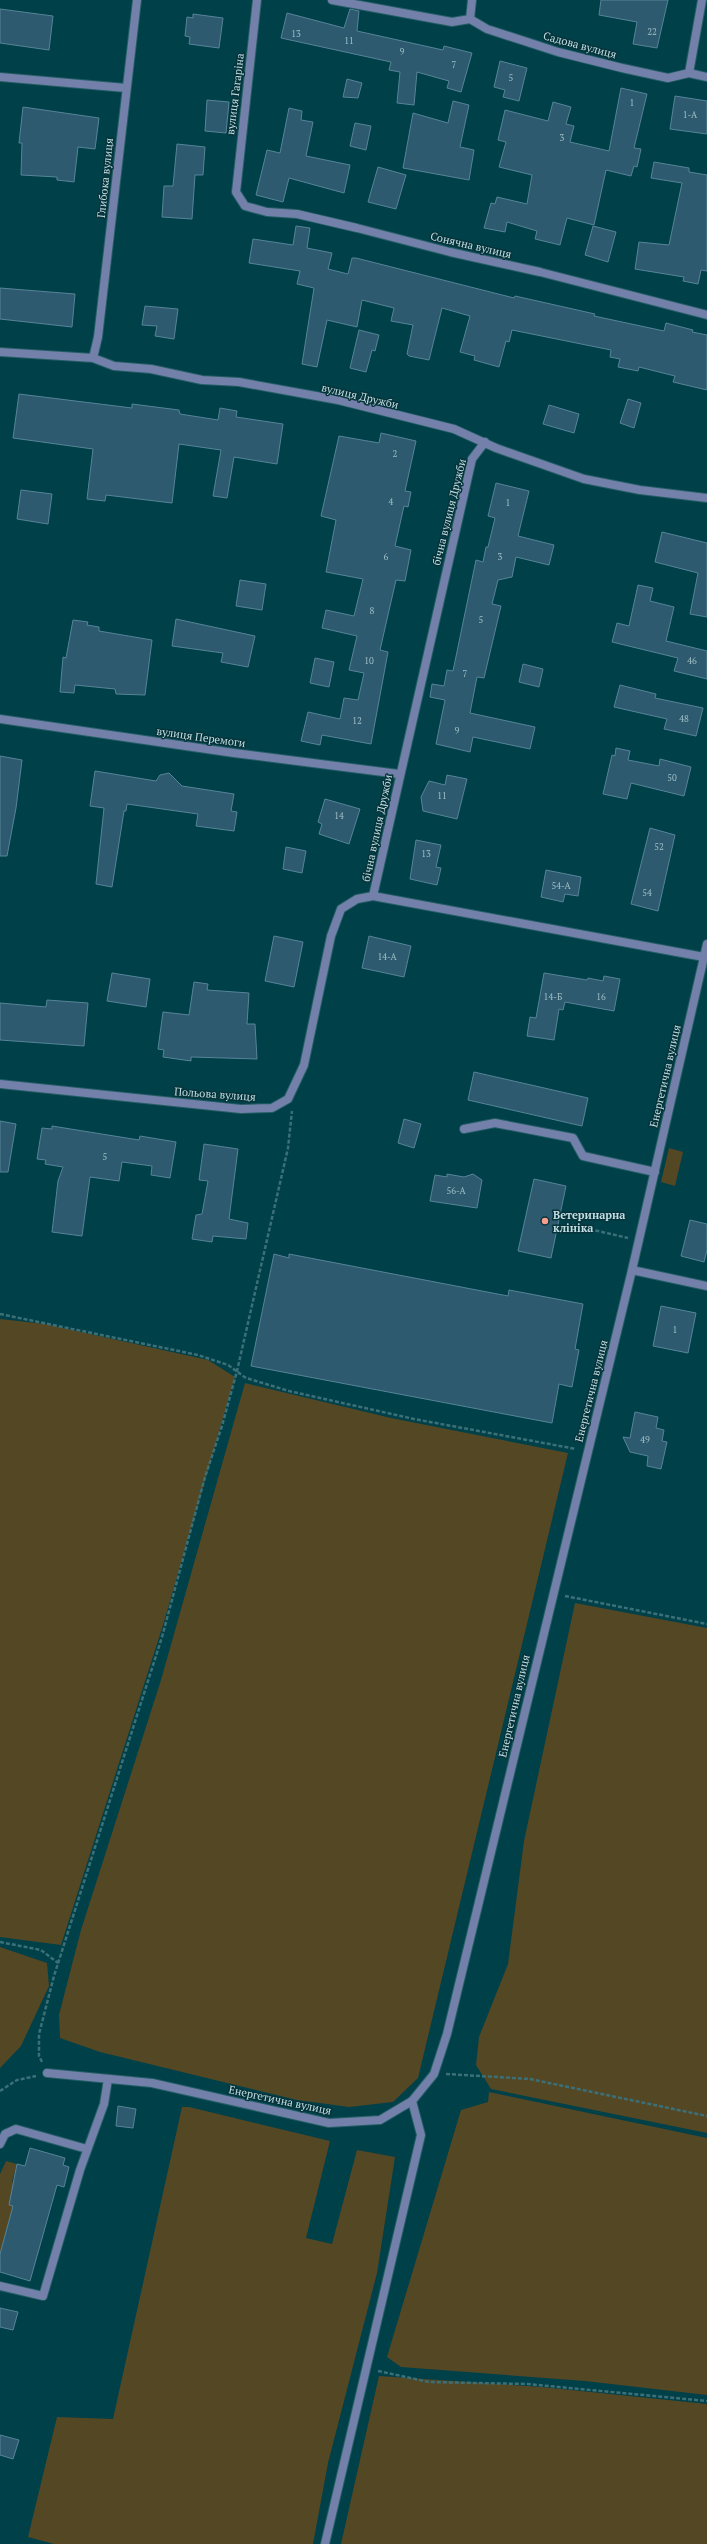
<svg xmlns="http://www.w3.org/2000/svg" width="707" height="2544" viewBox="0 0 707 2544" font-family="'PT Serif',serif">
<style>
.green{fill:#544724}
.building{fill:#2d5a6e;stroke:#568499}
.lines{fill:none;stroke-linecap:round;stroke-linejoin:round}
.service-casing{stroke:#235d65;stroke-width:10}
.minor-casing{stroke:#235d65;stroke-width:10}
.path{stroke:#3b7078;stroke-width:2.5;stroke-dasharray:4 2;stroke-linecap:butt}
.service{stroke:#7280aa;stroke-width:8}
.minor{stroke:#7280aa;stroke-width:8}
.poi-dot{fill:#f59d8e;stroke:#07343b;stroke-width:1.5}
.labels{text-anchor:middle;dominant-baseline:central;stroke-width:3;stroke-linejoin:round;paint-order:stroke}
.number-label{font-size:9px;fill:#9ebec6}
.street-label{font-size:11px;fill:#c3dfe4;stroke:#07343b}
.poi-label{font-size:11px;font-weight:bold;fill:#c3dfe4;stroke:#07343b;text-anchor:start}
</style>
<rect width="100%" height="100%" fill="#004049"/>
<path class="green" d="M669,1148L683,1152L675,1186L661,1182Z
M0,1319L45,1324L208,1360L235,1377L163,1625L61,1945L0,1937Z
M245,1383L391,1418L568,1453L418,2078L393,2102L349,2107L297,2100L100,2052L60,2038L59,2015L81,1930L161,1680Z
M575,1603L707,1628V2133L491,2089L476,2065L479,2037L508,1964L524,1841Z
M0,1947L47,1963L49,1986L21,2046L0,2068Z
M489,2092L707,2138V2395L585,2381L401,2367L387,2357L461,2110L488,2102Z
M182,2107H189L330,2141L306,2238L332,2244L357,2150L395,2157L377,2273L328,2463L313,2544H54L28,2537L57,2417L113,2419Z
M6,2161L17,2164L12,2182L20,2185L9,2205L13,2206L0,2254V2174Z
M379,2376L542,2387L707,2404V2544H341Z"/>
<path class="building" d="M601,0H668L657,48L633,44L637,22L599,15Z
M0,9L53,16L49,50L0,43Z
M350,9L359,11L357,31L443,50L444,46L472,53L461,92L447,88L449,81L417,72L414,105L397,103L400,72L389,70L391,62L281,38L287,13L344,28Z
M193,14L223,18L219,48L189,44L190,37L185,36L187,17L193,18Z
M500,61L527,68L519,101L503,97L505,90L494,87Z
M347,79L362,83L358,98L343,97Z
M621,88L647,94L634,148L641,149L637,167L634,166L631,176L606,170L594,225L567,218L560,245L535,239L537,231L507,222L505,232L484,228L491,203L495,204L497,197L527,204L532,175L499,167L506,142L498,140L505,110L548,121L553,102L571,107L566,124L574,126L570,142L609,151Z
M675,96L707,101V134L670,129Z
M207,100L229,102L226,133L205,131Z
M453,101L469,105L460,147L474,150L469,180L403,168L413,113L448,123Z
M23,107L99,118L95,149L78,147L74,182L57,180V177L21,175L22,143H19Z
M289,108L302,111L301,120L313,122L306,156L350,165L344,193L289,178L283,202L256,195L267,150L280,153Z
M355,123L371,126L366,150L350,146Z
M177,144L205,147L203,175H195L192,219L162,217L164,186H173Z
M654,162L689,168V172L707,175V271L701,270L698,284L683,281L684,277L635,269L639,242L669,245L682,183L651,178Z
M378,167L406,175L396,209L368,202Z
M296,226L310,228L307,248L332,253L328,269L348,274L352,258H356L514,298L515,296L595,314L594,316L664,331L666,323L693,330L692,332L707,335V390L673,382L675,376L639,367L638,371L618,367L620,359L610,357L611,350L512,330L509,342L506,341L499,367L474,360L475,356L460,352L470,316L442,308L429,360L409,356L407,354L413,325L391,321L394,308L362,300L357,327L327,320L317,367L302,364L314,288L297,284L300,271L249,263L253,239L293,245Z
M593,226L616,232L608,262L585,255Z
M0,288L75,294L72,327L0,319Z
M145,306L178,309L174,339L155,336L157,326L142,325Z
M359,330L379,335L375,351L372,350L366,372L350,368Z
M19,394L132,408V404L179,410L180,414L218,420L220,408L237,411L236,417L283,424L277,464L234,457L227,498L213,496L221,450L179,444L172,503L106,495L105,501L87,499L93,449L13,438Z
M628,399L641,403L634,428L620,423Z
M549,405L579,414L574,433L543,424Z
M381,433L416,441L405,491L411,492L408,507L404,506L395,546L411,550L405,581L396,580L380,650L388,652L371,744L322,735L320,745L301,741L308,712L340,719L344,698L358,700L364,673L349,670L357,636L322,628L326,610L354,616L363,579L326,572L336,520L321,516L339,436L379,443Z
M496,483L529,491L518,536L554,545L549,565L516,557L512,577L498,580L492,604L501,606L484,678L477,677L470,713L535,727L530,749L473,737L470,752L436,744L445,700L430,697L432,684L444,686L447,670L453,671L476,560L483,562L486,547H488L495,518L488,516Z
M21,490L52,494L48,524L17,519Z
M662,532L707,543V617L690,614L698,573L655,562Z
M240,580L266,584L262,610L236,606Z
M638,585L653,588L650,601L674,607L666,641L707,651V679L674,671L678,658L612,642L617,623L629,626Z
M176,619L255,636L248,667L221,662L223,653L172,646Z
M73,620L88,622L87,625L99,627V631L152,640L145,695L116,694L115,689L75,685L74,693L60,692L63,657L66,658Z
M315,658L334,662L329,687L310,683Z
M523,664L543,669L539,687L519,682Z
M620,685L656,694L655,698L703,708L696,736L664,729L667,719L614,707Z
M616,748L630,751L628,760L659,766L660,759L691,767L684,796L631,783L627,799L603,794L612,755L615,756Z
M0,756L22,760L16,808L7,856H0Z
M95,771L156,781L160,775L169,773L182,786L234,794L231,811L237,812L234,831L196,826L198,814L127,804L126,811H124L112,887L96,884L104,808L90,806Z
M447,775L467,779L457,819L423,811L421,797L429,781L445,785Z
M325,799L360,809L349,844L319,834L322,824L318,822Z
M650,828L675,835L658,911L631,904Z
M416,840L441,845L436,867L441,868L437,885L410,879Z
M286,847L306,851L302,873L283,869Z
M546,870L581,877L578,896L565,894L563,902L541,897Z
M274,936L303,942L294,987L265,981Z
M369,936L411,946L404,977L362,968Z
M112,973L150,979L146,1007L107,1001Z
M544,973L587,980L588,978L603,981L604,976L620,979L614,1011L565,1002L563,1010L559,1009L554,1040L527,1036L530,1017L536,1018Z
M194,982L208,984L207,990L249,993L247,1024H255L257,1059L191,1057V1061L163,1057L164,1050L158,1049L163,1012L189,1015Z
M47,1000L88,1003L84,1046L0,1040V1003L46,1007Z
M474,1072L588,1098L582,1126L468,1100Z
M404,1119L421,1124L414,1148L398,1143Z
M0,1121L16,1124L8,1172H0Z
M52,1126L139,1140L140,1136L176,1142L170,1178L151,1175L152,1166L122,1162L119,1181L90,1177L82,1236L52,1232L58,1181L63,1167L45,1164L46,1160L37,1159L42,1128L52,1129Z
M204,1144L238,1149L229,1219L248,1223L246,1239L213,1236L212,1242L192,1239L196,1215L202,1214L208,1181L199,1180Z
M447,1174L464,1177L473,1174L482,1180L477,1208L430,1201L435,1175L447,1177Z
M534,1179L566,1186L551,1258L518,1251Z
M690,1220L707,1224V1250L704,1262L681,1256Z
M274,1254L289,1258V1254L508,1296L509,1290L583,1304L575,1349L579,1350L572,1387L559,1384L552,1423L251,1366Z
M661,1306L696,1313L688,1353L653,1346Z
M635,1412L658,1417L656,1428L664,1430L662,1441L667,1442L661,1469L647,1466L648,1456L630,1452L623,1437L630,1438Z
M118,2106L136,2109L133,2128L116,2126Z
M30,2148L65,2158L63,2165L69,2167L64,2187L57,2185L30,2281L0,2272V2254L13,2206L9,2205L17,2164L25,2166Z
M0,2308L18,2312L13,2330L0,2327Z
M0,2435L19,2440L13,2459L0,2455Z"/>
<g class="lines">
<defs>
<path id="service" d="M464,1129L495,1123L573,1138L583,1156L655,1172
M0,2144L5,2134L16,2129L87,2149
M0,2286L43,2296L80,2170L104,2104L108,2079
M325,2544L421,2135L412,2101"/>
<path id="minor" d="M257,0L236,192L245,206L267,212L297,214L357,228L450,252L540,272L707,315
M332,0L452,22L470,19L487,29L558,52L622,68L668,78L689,73L707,77
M470,19L472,0
M689,73L702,0
M0,77L126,88
M0,352L93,358L114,366L151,369L202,380L239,382L338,400L454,429L496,448L584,479L640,490L707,498
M93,358L98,337L137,0
M485,442L472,459L373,896L704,957
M0,719L234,753L399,774
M0,1084L241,1109L272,1108L288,1099L304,1065L331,936L341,909L357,899L373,896
M632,1270L707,1286
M47,2073L152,2083L329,2123L380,2120L412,2101L434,2074L447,2034L632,1270L707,944"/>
</defs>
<use href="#service" class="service-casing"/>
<use href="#minor" class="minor-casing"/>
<path class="path" d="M572,1225L628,1238
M0,1314L198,1355L228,1365L246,1378L289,1391L414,1419L576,1449
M565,1596L707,1624
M0,1942L41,1950L58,1963
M42,2062L39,2056V2034L54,1976L162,1637L205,1477L222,1426L237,1371L288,1148L292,1111
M446,2074L530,2079L707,2116
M0,2091L17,2080L36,2076
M378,2371L429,2382L527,2384L707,2401"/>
<use href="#service" class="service"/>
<use href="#minor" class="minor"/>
</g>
<circle class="poi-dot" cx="545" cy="1221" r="4"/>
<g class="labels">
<g class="number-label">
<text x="652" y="32">22</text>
<text x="296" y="34">13</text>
<text x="349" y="41">11</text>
<text x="402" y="52">9</text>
<text x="454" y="65">7</text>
<text x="511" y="78">5</text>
<text x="632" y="103">1</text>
<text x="690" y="115">1-А</text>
<text x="562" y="138">3</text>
<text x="395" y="454">2</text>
<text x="391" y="502">4</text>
<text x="508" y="503">1</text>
<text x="386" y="557">6</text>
<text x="500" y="557">3</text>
<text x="372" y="611">8</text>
<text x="481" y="620">5</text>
<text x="369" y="661">10</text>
<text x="692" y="661">46</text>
<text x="465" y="674">7</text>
<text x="684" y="719">48</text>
<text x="357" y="721">12</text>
<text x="457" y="731">9</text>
<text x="672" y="778">50</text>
<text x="442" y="796">11</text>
<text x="339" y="816">14</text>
<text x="659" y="847">52</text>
<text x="426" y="854">13</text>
<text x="561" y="886">54-А</text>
<text x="647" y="893">54</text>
<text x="387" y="957">14-А</text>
<text x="553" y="997">14-Б</text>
<text x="601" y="997">16</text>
<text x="105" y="1157">5</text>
<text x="456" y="1191">56-А</text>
<text x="675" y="1330">1</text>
<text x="645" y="1440">49</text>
</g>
<g class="street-label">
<text transform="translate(580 45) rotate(15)">Садова вулиця</text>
<text transform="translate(235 94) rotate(-83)">вулиця Гагаріна</text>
<text transform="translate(105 178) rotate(-84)">Глибока вулиця</text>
<text transform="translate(471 245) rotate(13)">Сонячна вулиця</text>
<text transform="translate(360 396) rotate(13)">вулиця Дружби</text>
<text transform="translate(449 512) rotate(-76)">бічна вулиця Дружби</text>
<text transform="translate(201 737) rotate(8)">вулиця Перемоги</text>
<text transform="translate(377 828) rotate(-78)">бічна вулиця Дружби</text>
<text transform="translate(665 1076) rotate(-77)">Енергетична вулиця</text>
<text transform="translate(215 1094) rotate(4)">Польова вулиця</text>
<text transform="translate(591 1391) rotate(-76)">Енергетична вулиця</text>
<text transform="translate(514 1706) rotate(-77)">Енергетична вулиця</text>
<text transform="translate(280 2100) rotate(12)">Енергетична вулиця</text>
</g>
<g class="poi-label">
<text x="553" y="1215">Ветеринарна<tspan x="553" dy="13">клініка</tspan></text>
</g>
</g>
</svg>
